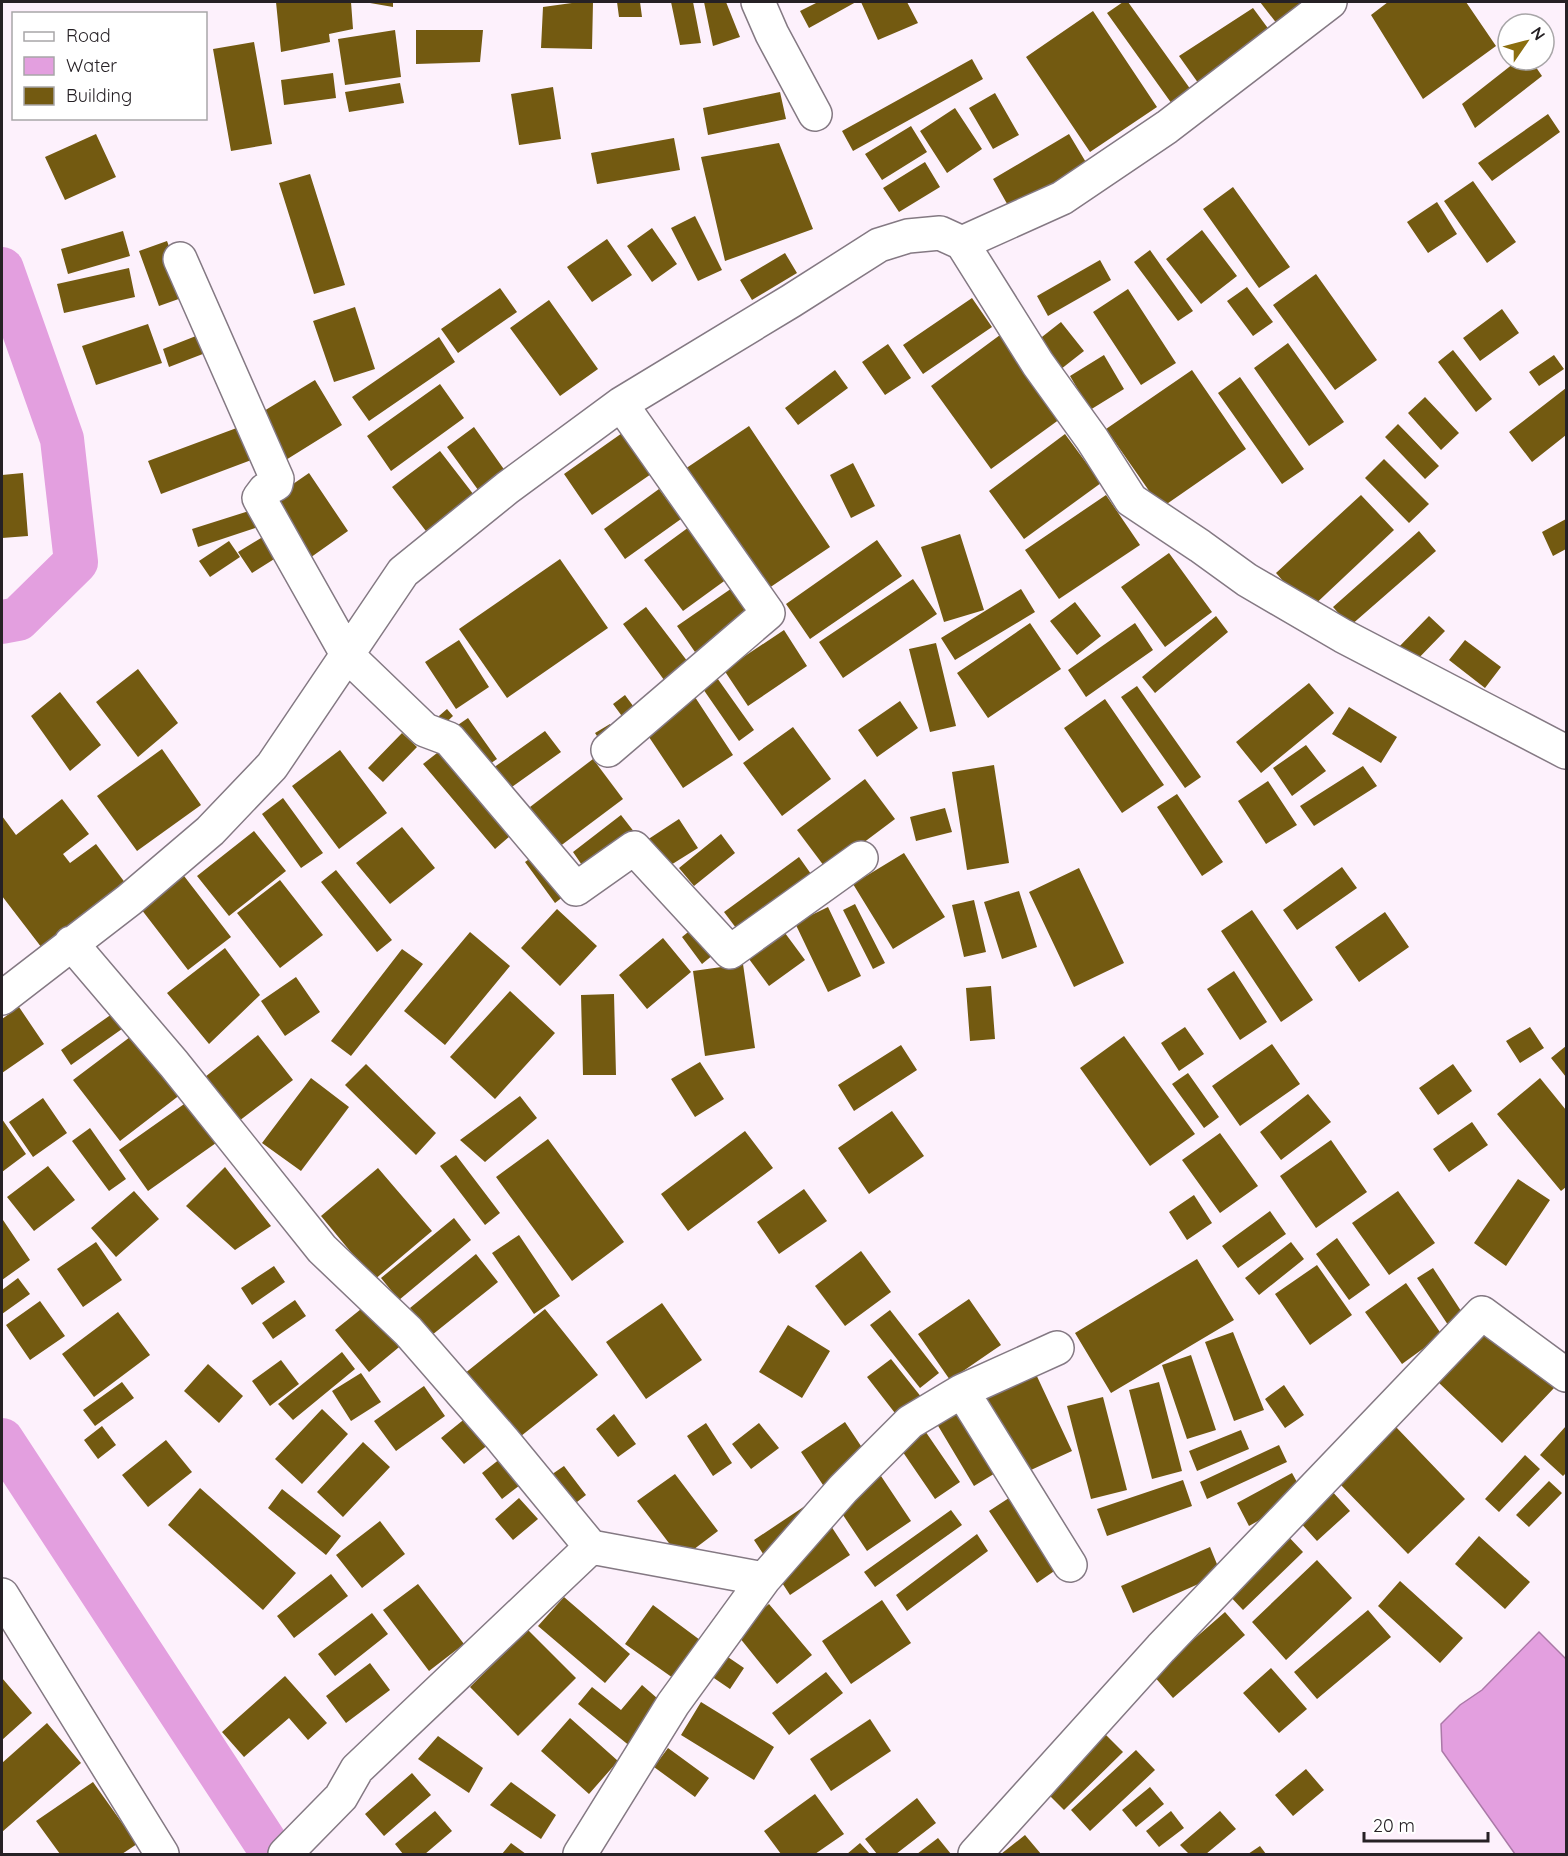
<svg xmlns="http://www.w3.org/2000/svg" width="1568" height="1856" viewBox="0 0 1568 1856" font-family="Quicksand,sans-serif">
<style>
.water{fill:#e39fdf;stroke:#aa79a7;stroke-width:1.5}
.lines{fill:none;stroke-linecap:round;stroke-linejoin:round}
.canal{stroke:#e39fdf;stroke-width:44}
.building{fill:#735a11}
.street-casing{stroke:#847983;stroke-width:36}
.street{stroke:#fff;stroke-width:33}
</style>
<rect width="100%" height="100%" fill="#fdf1fc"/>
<path class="water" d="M1539,1632L1566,1659V1854H1515L1442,1751L1441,1724L1460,1705L1482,1690Z"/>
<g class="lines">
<path class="canal" d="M2,269L62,439L76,562L18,619L2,622
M2,1440L273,1854"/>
</g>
<path class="building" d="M276,2H351L353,29L329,34L330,42L281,52Z
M370,2H393V7L370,3Z
M579,2H593L592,49L541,48L543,7Z
M617,2H640L642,17H619Z
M671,2H693L701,43L680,45Z
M704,2H726L740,37L713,46Z
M818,2H856L809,28L800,11Z
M861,2H907L918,23L878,40Z
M1123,2H1128L1191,90L1172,104L1107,13Z
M1260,2H1318L1281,29Z
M1388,2H1466L1496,46L1423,99L1371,15Z
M1253,8L1273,35L1201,87L1179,56Z
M1093,11L1157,107L1090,152L1026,57Z
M395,30L401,77L345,85L338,39Z
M416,30H483L480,62L416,64Z
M254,42L272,144L231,151L213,49Z
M972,59L983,79L853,151L842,131Z
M1518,60H1531L1542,76L1475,128L1462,104Z
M333,73L336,98L284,105L281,80Z
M400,83L404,103L349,112L345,92Z
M553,87L561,139L519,145L511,94Z
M780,92L786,119L708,135L703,108Z
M995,93L1019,135L993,149L969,108Z
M955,108L982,149L947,173L920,131Z
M1548,114L1560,132L1492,181L1478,163Z
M911,126L927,152L882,180L865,154Z
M96,134L116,177L65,200L45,157Z
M1069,134L1087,164L1010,209L993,179Z
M674,138L680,170L597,184L591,153Z
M779,143L813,229L725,261L701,157Z
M925,162L940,187L899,212L883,188Z
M310,174L345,285L314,294L279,183Z
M1473,181L1516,242L1487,263L1444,201Z
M1233,187L1290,267L1259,288L1203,209Z
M1437,202L1457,234L1428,253L1407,222Z
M695,216L722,270L698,281L671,228Z
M652,228L677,264L652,282L627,246Z
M1202,230L1237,276L1201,304L1166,259Z
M123,231L130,256L68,274L61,249Z
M607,239L632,275L592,302L567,267Z
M167,241L187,296L159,306L139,251Z
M1150,250L1193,311L1178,321L1134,262Z
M785,253L797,273L752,300L740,280Z
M1100,260L1111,280L1048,316L1037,296Z
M129,268L135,297L64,313L57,284Z
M1316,274L1377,360L1335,390L1273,305Z
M1247,287L1273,322L1253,336L1227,301Z
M500,288L517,312L458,353L441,329Z
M1128,289L1176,363L1141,385L1093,312Z
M972,298L992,327L923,374L903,345Z
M549,300L598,369L560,396L510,328Z
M355,307L375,369L334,382L313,321Z
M1502,309L1519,333L1480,361L1463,338Z
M1061,322L1084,351L1056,373L1033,344Z
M148,324L162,363L96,385L82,346Z
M201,334L208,352L169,367L163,349Z
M1000,335L1060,419L991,469L931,386Z
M439,337L455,362L369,421L352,397Z
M1288,343L1344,422L1309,446L1254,368Z
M888,344L911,378L885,395L862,362Z
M1453,350L1492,399L1476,412L1438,362Z
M1104,355L1124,389L1090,410L1070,376Z
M1554,355L1564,369L1539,386L1529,372Z
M835,370L848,388L798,425L785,408Z
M1192,370L1246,449L1161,508L1106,429Z
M1240,377L1304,469L1282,484L1218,393Z
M315,380L342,425L281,463L254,417Z
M440,384L464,418L391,471L367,436Z
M1566,388V435L1532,462L1509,432Z
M1425,397L1459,433L1441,450L1408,413Z
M1398,424L1439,466L1425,479L1385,437Z
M242,426L254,459L161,494L148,461Z
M749,426L830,547L757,596L676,475Z
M474,427L508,475L481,494L447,447Z
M625,431L654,472L592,515L564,474Z
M1065,434L1101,483L1024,539L989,491Z
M440,451L477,499L429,535L392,487Z
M1384,459L1429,504L1409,523L1365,478Z
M853,463L875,506L851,518L830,475Z
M23,473L28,536L2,538V475Z
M309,473L348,531L307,560L267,502Z
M659,489L681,519L625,559L604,529Z
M1106,495L1140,545L1059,599L1025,550Z
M1361,495L1394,530L1309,610L1276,573Z
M258,508L264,525L198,547L192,529Z
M1566,519V549L1553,556L1542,532Z
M689,527L727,579L683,611L644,560Z
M1419,531L1436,551L1350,626L1333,607Z
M960,534L984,610L944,622L921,547Z
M266,535L279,556L252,573L238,552Z
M877,540L902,576L810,639L786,604Z
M229,541L240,557L210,577L199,561Z
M1169,553L1212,612L1165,647L1121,587Z
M560,559L608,628L507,698L459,629Z
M913,579L937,614L843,678L819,642Z
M735,586L753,612L695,652L677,626Z
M1021,589L1035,612L955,660L941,638Z
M1075,602L1101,636L1077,655L1050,621Z
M646,607L691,666L667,684L623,624Z
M1216,616L1228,632L1155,693L1142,677Z
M1429,616L1445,631L1411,666L1395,651Z
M1030,623L1061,669L988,718L957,673Z
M1135,623L1153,650L1086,697L1068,670Z
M784,630L807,666L748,706L724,670Z
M459,640L489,687L456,709L425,662Z
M1465,640L1501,667L1485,688L1449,660Z
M936,643L956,726L930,732L909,649Z
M138,669L178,723L138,757L96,702Z
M715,675L754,730L739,741L701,686Z
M1309,683L1334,713L1261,773L1236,742Z
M1137,686L1201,777L1185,788L1121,697Z
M60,692L101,745L70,771L31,716Z
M693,694L733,755L683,788L643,728Z
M625,695L639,714L627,723L613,704Z
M1105,699L1164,785L1122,813L1064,728Z
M900,701L918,728L877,757L858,730Z
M1349,707L1397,737L1381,763L1332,734Z
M447,709L453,716L438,730L432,722Z
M468,718L497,759L481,770L452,729Z
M610,724L618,735L603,745L595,733Z
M793,727L831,779L782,816L743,763Z
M545,731L561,752L502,794L486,773Z
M402,733L417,747L383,782L368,768Z
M1306,745L1326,771L1292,796L1273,768Z
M446,746L517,830L495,849L423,764Z
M162,749L201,805L137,851L97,796Z
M340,750L387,813L339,849L292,786Z
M593,759L623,799L559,847L530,807Z
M994,765L1009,863L967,870L952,772Z
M1363,766L1377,786L1314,826L1300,806Z
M865,779L895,819L827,870L797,830Z
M1268,781L1297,825L1266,844L1238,801Z
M1177,794L1223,862L1202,876L1157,807Z
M283,798L323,853L301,868L262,814Z
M62,799L89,834L63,854L70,863L96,844L129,888L45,952L2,896V816L16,835Z
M945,808L952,832L916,841L910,817Z
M621,815L635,833L586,871L573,852Z
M679,819L698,848L666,868L647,840Z
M402,827L435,868L390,904L356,863Z
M254,831L286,871L229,916L197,876Z
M721,834L735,853L694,886L679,868Z
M538,853L568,893L555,903L525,862Z
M904,853L945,917L893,949L853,884Z
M799,857L816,881L742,936L724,912Z
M1342,867L1357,888L1297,930L1283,910Z
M1079,868L1124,963L1074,987L1029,892Z
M336,870L392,940L377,952L321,882Z
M181,872L231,937L188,970L138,905Z
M280,880L323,935L280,968L237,913Z
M1019,891L1037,947L1002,959L984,902Z
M974,900L986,952L964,957L952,905Z
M855,904L885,963L873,969L843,910Z
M828,907L861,976L828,992L795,923Z
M557,909L597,946L560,986L521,948Z
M1252,910L1313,1000L1281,1022L1221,931Z
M1385,912L1409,947L1359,982L1335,947Z
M698,924L719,950L702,964L682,937Z
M470,932L510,966L445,1045L404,1011Z
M785,933L805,960L769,986L749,959Z
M663,938L691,972L647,1009L619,975Z
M225,948L260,995L209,1044L167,993Z
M402,949L423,964L351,1056L331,1041Z
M743,964L755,1048L705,1056L693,971Z
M1234,971L1267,1022L1240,1040L1207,989Z
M296,977L320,1012L285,1036L261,1001Z
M991,986L995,1039L970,1041L966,988Z
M510,991L555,1033L495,1099L450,1057Z
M614,994L616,1075H583L581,995Z
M19,1007L44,1044L2,1073V1019Z
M119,1009L129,1024L71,1065L61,1050Z
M1185,1027L1204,1054L1179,1071L1161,1043Z
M1530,1027L1544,1048L1520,1063L1506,1041Z
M138,1031L185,1091L120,1141L73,1080Z
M258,1035L293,1080L239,1121L205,1077Z
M1124,1036L1195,1134L1150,1166L1080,1068Z
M1272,1044L1300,1084L1240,1126L1212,1086Z
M901,1045L917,1070L854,1111L838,1085Z
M1566,1046V1077L1551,1058Z
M700,1062L724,1099L695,1117L671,1079Z
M366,1064L436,1133L416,1155L345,1085Z
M1453,1064L1472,1091L1438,1115L1419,1088Z
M1188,1073L1219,1117L1204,1128L1172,1084Z
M311,1078L349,1107L301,1171L262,1143Z
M1540,1078L1566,1110V1187L1561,1191L1497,1114Z
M1308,1094L1331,1122L1281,1160L1260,1132Z
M520,1096L537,1118L485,1162L460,1140Z
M43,1098L67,1133L33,1157L9,1122Z
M187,1102L216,1143L148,1191L119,1150Z
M892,1111L924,1156L869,1194L838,1148Z
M2,1119L26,1154L2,1172Z
M1472,1122L1488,1145L1449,1172L1433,1149Z
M90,1128L126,1179L109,1191L72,1141Z
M745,1131L773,1168L688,1231L661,1194Z
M1220,1133L1258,1186L1220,1213L1182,1160Z
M548,1139L624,1242L572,1281L496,1177Z
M1331,1140L1367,1192L1316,1228L1280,1176Z
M456,1155L500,1213L485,1225L440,1166Z
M48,1166L75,1200L34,1231L7,1197Z
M225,1167L271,1226L235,1250L186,1206Z
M378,1168L432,1231L374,1280L321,1216Z
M1518,1179L1550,1200L1506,1266L1474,1243Z
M804,1189L827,1221L779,1254L757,1222Z
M134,1191L159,1219L116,1257L91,1228Z
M1398,1191L1435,1243L1389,1275L1352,1223Z
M1194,1195L1212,1223L1187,1240L1169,1212Z
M1270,1211L1286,1234L1238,1268L1222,1246Z
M454,1218L471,1240L399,1300L381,1278Z
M3,1220L30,1260L2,1280V1221Z
M519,1235L560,1296L534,1314L492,1253Z
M1337,1238L1370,1285L1349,1300L1316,1254Z
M96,1242L122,1280L83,1307L57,1269Z
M1291,1242L1304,1259L1259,1295L1245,1278Z
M861,1251L891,1292L845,1326L815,1286Z
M476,1254L498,1282L432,1335L410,1308Z
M1197,1259L1234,1320L1111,1393L1075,1333Z
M1317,1265L1352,1315L1310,1345L1275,1294Z
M274,1266L285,1282L252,1305L241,1288Z
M1433,1268L1465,1317L1450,1328L1417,1278Z
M18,1278L30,1294L2,1314V1290Z
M1406,1283L1442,1335L1402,1364L1365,1312Z
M969,1299L1001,1345L950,1380L918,1334Z
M295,1300L306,1316L273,1339L262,1323Z
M40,1301L65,1336L30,1360L6,1325Z
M371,1301L404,1343L369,1372L335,1330Z
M662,1303L702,1360L646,1399L606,1342Z
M545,1309L598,1375L516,1440L464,1374Z
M890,1310L939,1373L920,1388L870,1325Z
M118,1312L150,1355L94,1397L62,1354Z
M788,1325L830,1351L802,1398L759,1372Z
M1489,1327L1554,1388L1502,1443L1437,1381Z
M1233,1332L1264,1410L1234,1421L1205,1342Z
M342,1352L355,1369L293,1420L278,1404Z
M1191,1355L1216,1430L1187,1439L1162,1365Z
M891,1359L922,1398L898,1417L867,1377Z
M281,1360L299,1384L270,1406L252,1381Z
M208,1364L243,1396L219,1423L184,1391Z
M1034,1370L1072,1451L1018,1476L980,1395Z
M361,1373L381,1402L351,1421L332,1391Z
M122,1382L134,1398L95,1426L83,1410Z
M1159,1382L1182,1471L1152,1479L1129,1390Z
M1284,1385L1304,1415L1285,1428L1265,1399Z
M424,1386L445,1416L396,1451L374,1421Z
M1103,1397L1127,1490L1091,1499L1067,1406Z
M956,1406L997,1472L974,1486L934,1419Z
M322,1409L348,1434L302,1484L275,1459Z
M614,1414L636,1444L618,1457L596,1429Z
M467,1417L489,1444L464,1464L441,1438Z
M845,1422L911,1521L867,1551L801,1452Z
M706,1423L732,1463L713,1476L687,1436Z
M759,1423L779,1448L751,1469L732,1444Z
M921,1425L960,1482L935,1499L896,1442Z
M102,1426L116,1445L98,1459L84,1440Z
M1566,1426V1473L1563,1476L1540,1455Z
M1396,1427L1465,1499L1408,1554L1338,1482Z
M1241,1430L1249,1449L1197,1471L1189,1451Z
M166,1440L192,1472L148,1507L122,1475Z
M363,1442L390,1467L343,1517L317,1492Z
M1279,1445L1287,1462L1207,1499L1200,1482Z
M505,1455L524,1482L502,1499L482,1473Z
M1525,1455L1540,1469L1499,1512L1485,1499Z
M564,1466L586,1495L568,1509L545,1479Z
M1292,1473L1304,1495L1249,1526L1237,1503Z
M675,1474L718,1531L681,1559L637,1501Z
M1183,1480L1192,1506L1107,1536L1097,1509Z
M1549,1481L1562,1493L1529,1527L1516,1515Z
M200,1488L296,1573L263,1610L168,1525Z
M282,1489L341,1536L326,1555L268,1508Z
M1331,1490L1350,1511L1317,1541L1298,1520Z
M1012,1496L1060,1567L1037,1583L989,1511Z
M519,1498L538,1519L513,1540L495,1519Z
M814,1500L850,1555L790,1595L754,1540Z
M951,1510L962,1525L875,1587L864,1572Z
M380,1521L405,1554L362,1588L336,1555Z
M977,1534L988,1551L907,1611L896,1595Z
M1286,1534L1303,1552L1243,1610L1226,1592Z
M1479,1536L1530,1582L1505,1609L1455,1564Z
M1210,1547L1221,1574L1133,1613L1121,1586Z
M1317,1560L1352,1598L1286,1660L1252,1622Z
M331,1574L348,1596L294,1638L277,1616Z
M1400,1581L1463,1638L1440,1663L1378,1606Z
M418,1584L464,1644L429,1671L383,1610Z
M564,1597L630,1654L605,1683L538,1626Z
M882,1600L911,1643L851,1684L822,1641Z
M769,1604L812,1655L777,1684L735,1632Z
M653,1605L700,1640L673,1678L625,1644Z
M1368,1610L1391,1637L1317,1699L1294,1672Z
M1225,1612L1245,1635L1173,1698L1153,1675Z
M372,1613L388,1634L335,1676L318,1654Z
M528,1630L576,1678L518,1736L470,1687Z
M722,1653L744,1668L730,1689L708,1674Z
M370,1663L390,1690L346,1723L326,1696Z
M1271,1668L1307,1709L1279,1733L1243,1693Z
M826,1672L843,1693L789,1735L772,1713Z
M285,1676L327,1723L308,1740L289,1718L244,1757L222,1732Z
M2,1678L32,1713L2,1740Z
M642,1685L665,1705L631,1747L578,1704L592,1687L621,1710Z
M701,1702L774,1747L754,1780L681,1735Z
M570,1718L618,1761L589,1794L541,1751Z
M870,1719L891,1751L831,1791L810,1759Z
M47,1723L81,1763L2,1832V1763Z
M1106,1735L1123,1752L1064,1810L1047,1793Z
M438,1736L483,1768L469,1793L418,1759Z
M668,1748L709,1778L695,1797L654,1767Z
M1136,1750L1155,1770L1090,1831L1071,1810Z
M1306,1769L1324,1790L1293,1816L1275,1795Z
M412,1773L431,1795L384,1836L365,1814Z
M93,1782L137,1844L122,1854H60L36,1821Z
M511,1782L556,1815L541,1839L490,1805Z
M1150,1787L1164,1804L1136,1827L1122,1810Z
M815,1794L844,1834L815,1854H781L764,1831Z
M917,1798L936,1823L896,1854H877L865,1839Z
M435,1811L452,1831L425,1854H403L395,1844Z
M1171,1811L1184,1828L1159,1847L1146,1831Z
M1220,1811L1236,1829L1206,1854H1189L1180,1845Z
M1025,1835L1041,1854H1001Z
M938,1838L951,1854H917Z
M511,1843L526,1854H502Z
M860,1843L870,1854H847Z
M1260,1846L1266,1854H1248Z"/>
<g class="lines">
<defs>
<path id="street" d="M758,2L772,34L815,114
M962,243L1062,198L1167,127L1330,2
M180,259L277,479L276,484L265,490L259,498L348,656L425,730L449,739L576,889L634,848L730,952L861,858
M608,750L768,613L621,404
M71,943L174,1064L322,1249L408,1331L503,1440L591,1547L764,1579
M2,998L129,900L210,831L272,766L403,572L507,488L621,404L791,301L879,245L908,236L940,233L962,243L1038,364L1092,439L1131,500L1200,546L1247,580L1343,636L1566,752
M962,1391L1070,1565
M2,1595L162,1854
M285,1854L341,1797L357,1769L591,1547
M580,1854L673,1704L764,1579L843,1489L910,1422L962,1391L1057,1348
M975,1854L1161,1648L1482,1313L1566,1375"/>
</defs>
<use href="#street" class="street-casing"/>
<use href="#street" class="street"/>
</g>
<rect width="1568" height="1856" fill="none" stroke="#262125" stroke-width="6"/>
<rect x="12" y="12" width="195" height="108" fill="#ffffff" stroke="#a8a6a8" stroke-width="1.5"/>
<rect x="24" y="32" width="30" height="9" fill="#ffffff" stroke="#a8a6a8" stroke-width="1.5"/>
<text x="66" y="42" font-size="18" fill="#262125">Road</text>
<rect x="24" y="57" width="30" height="18" fill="#e39fdf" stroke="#a8a6a8" stroke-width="1.5"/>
<text x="66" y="72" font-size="18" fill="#262125">Water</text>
<rect x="24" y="87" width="30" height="18" fill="#735a11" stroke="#a8a6a8" stroke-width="1.5"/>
<text x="66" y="102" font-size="18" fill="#262125">Building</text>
<g transform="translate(1526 42) rotate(55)"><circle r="28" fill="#ffffff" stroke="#a8a6a8" stroke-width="1.5"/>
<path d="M0-4.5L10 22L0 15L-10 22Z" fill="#8b6e0f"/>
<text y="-9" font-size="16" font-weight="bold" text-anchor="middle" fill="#262125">N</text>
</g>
<path d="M1364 1832v9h124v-9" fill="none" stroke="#262125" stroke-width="3"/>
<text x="1373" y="1832" font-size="18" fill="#262125" stroke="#ffffff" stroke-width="4.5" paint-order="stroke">20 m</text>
</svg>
